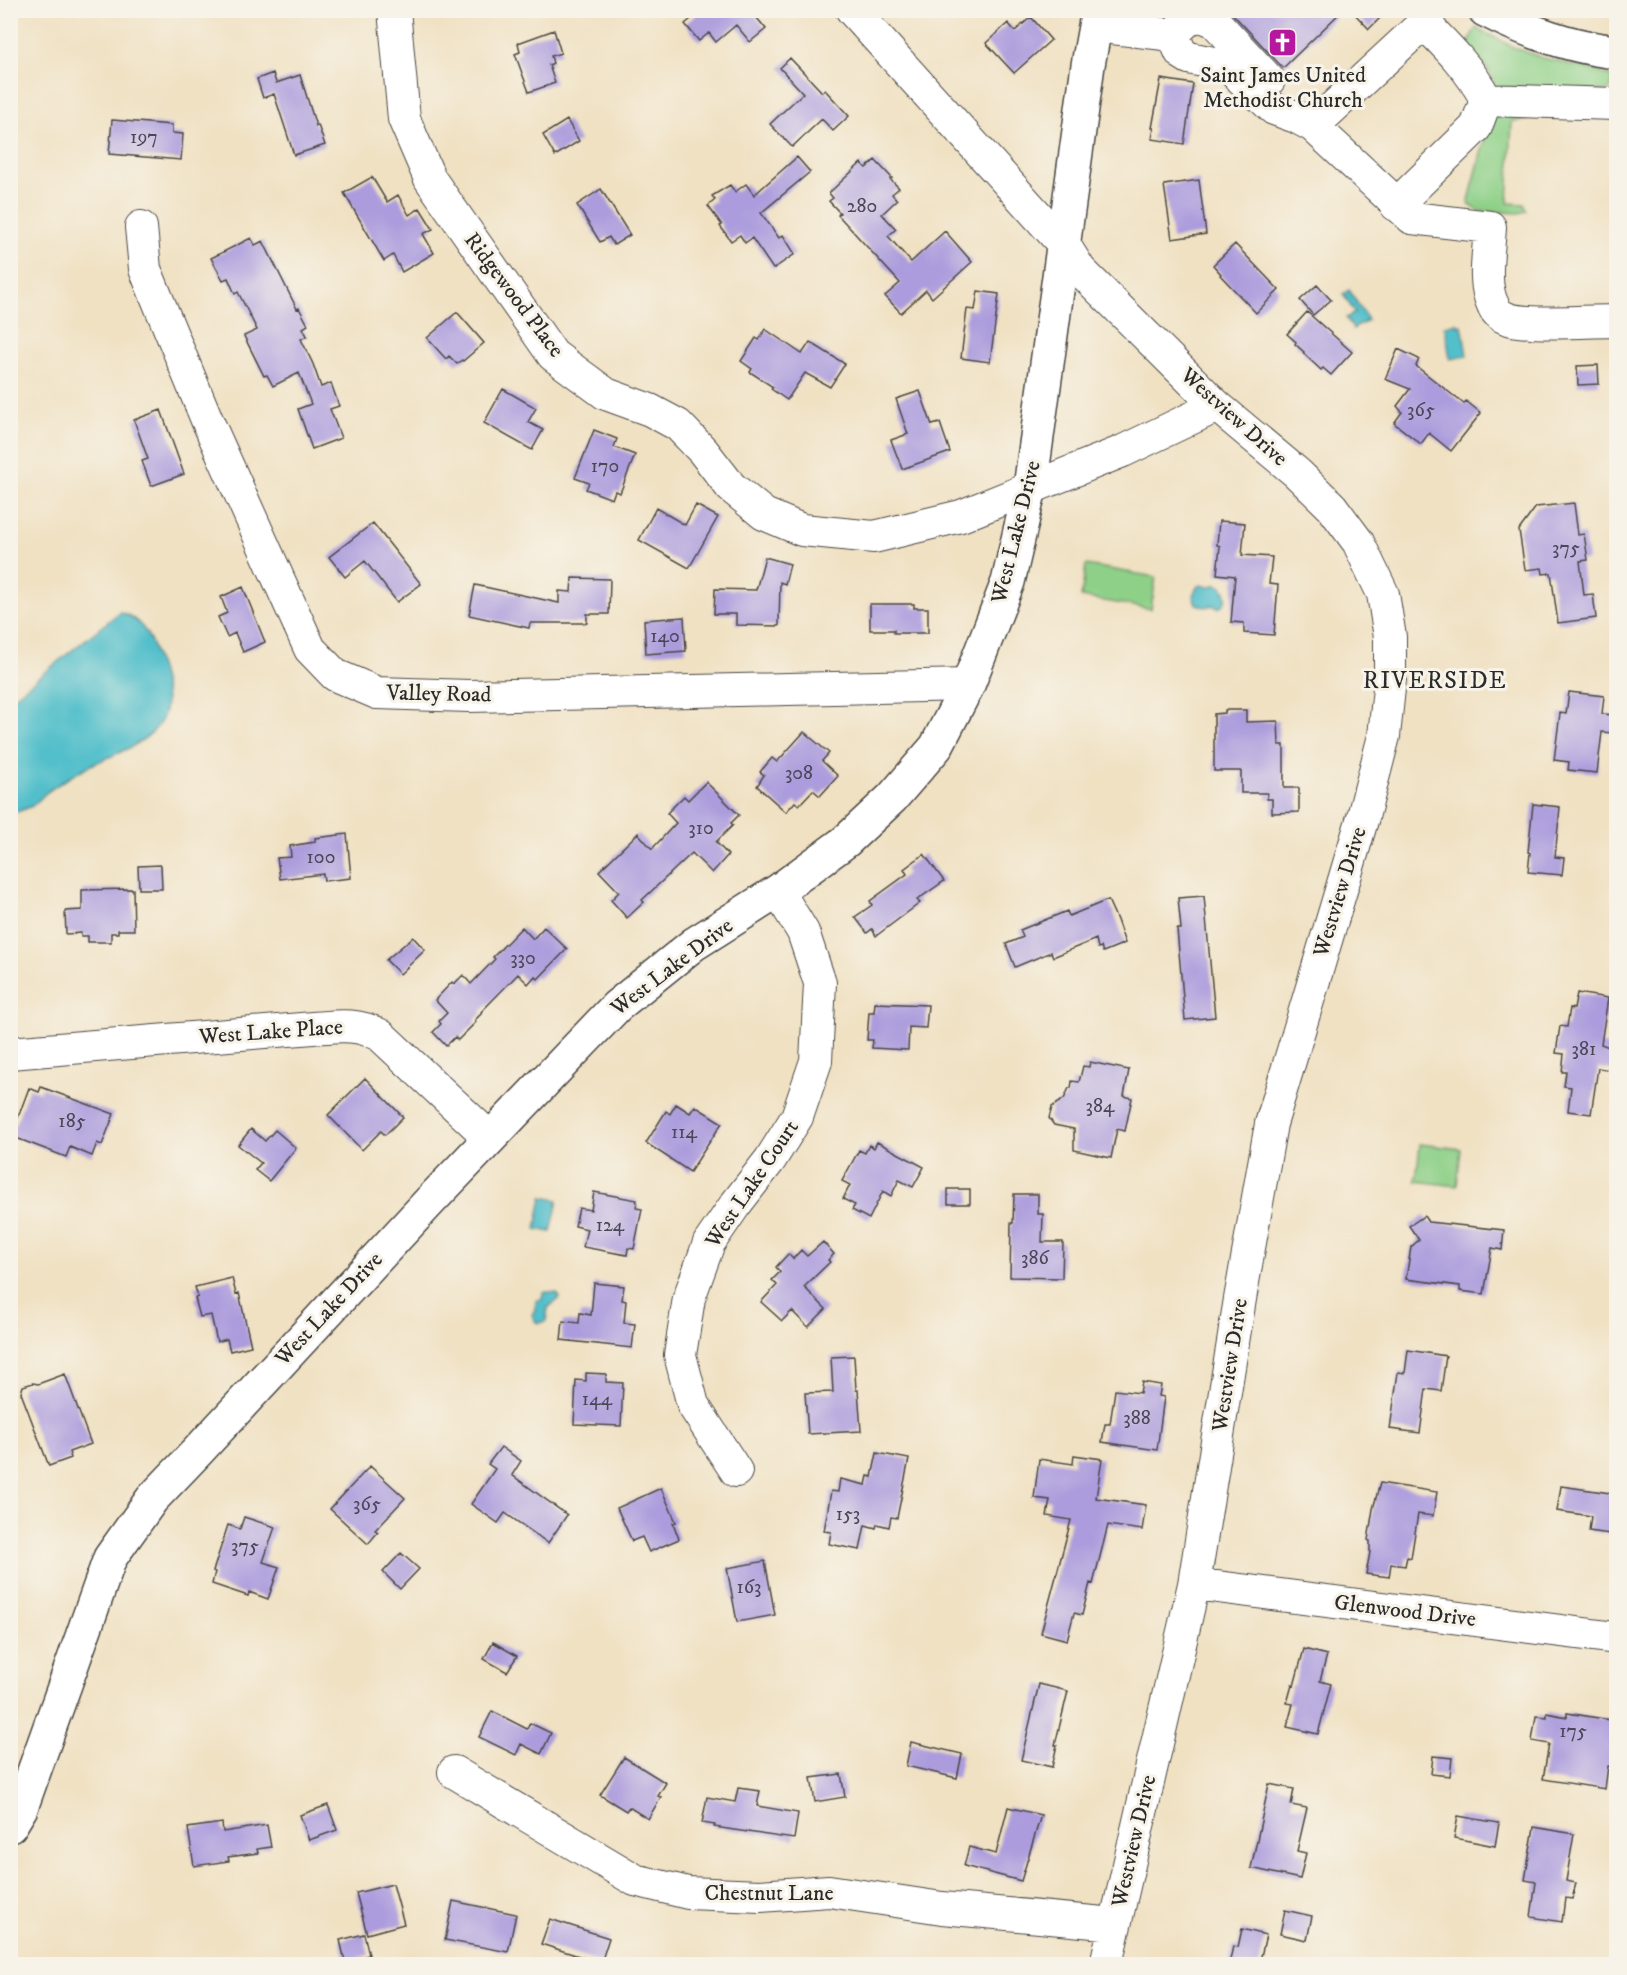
<svg xmlns="http://www.w3.org/2000/svg" width="1627" height="1975" viewBox="0 0 1627 1975" font-family="'IM FELL DW Pica',serif">
<style>
.green{fill:#8ed088;stroke:#5c7e5a;stroke-width:1.5}
.water{fill:#52bfcb;stroke:#3e757b;stroke-width:1.5}
.building{fill:#ac9cdd}
.lines{fill:none;stroke-linecap:round;stroke-linejoin:round}
.minor-casing{stroke:#494642;stroke-width:34}
.major-casing{stroke:#494642;stroke-width:36}
.minor{stroke:#fff;stroke-width:32}
.major{stroke:#fff;stroke-width:33}
.labels{text-anchor:middle;dominant-baseline:central;stroke-width:6;stroke-linejoin:round;paint-order:stroke}
.number-label{font-size:20px;fill:#4b4758}
.poi-label{font-size:22px;fill:#2b2b2b;stroke:#f7f3e8}
.street-label{font-size:22px;fill:#2b2b2b;stroke:#f7f3e8}
.neighbourhood-label{font-size:24px;letter-spacing:1.5px;fill:#2b2b2b;stroke:#f7f3e8}
</style>
<rect width="100%" height="100%" fill="#f7f3e8"/>
<filter id="ink" filterUnits="userSpaceOnUse"><feTurbulence type="fractalNoise" baseFrequency=".0167" numOctaves="2"/><feDisplacementMap in="SourceGraphic" scale="12" xChannelSelector="R" yChannelSelector="G"/><feConvolveMatrix kernelMatrix="1 2 1 2 8 2 1 2 1" color-interpolation-filters="sRGB"/></filter>
<filter id="wash" filterUnits="userSpaceOnUse"><feTurbulence type="fractalNoise" baseFrequency=".008" numOctaves="4" result="noise"/><feDisplacementMap in="SourceGraphic" scale="24" xChannelSelector="R" yChannelSelector="G"/><feGaussianBlur stdDeviation="1.35" result="paint"/><feColorMatrix in="noise" values="0 0 0 0 0 0 0 0 0 0 0 0 0 0 0 0 0 1.4 0 .05"/><feComposite in="paint" operator="in"/></filter>
<g filter="url(#wash)">
<rect width="100%" height="100%" fill="#f0e1c3"/>
<path class="green" d="M1476,28L1513,47L1543,58L1594,70L1612,77V86L1608,91L1495,87L1489,71L1469,49L1470,38Z
M1495,112L1529,117L1526,120L1512,121L1508,203L1524,204L1526,211L1519,213L1479,211L1468,204L1490,119Z
M1086,565L1156,577L1151,609L1081,597Z
M1420,1144L1461,1149L1457,1186L1416,1181Z"/>
<path class="water" d="M1349,290L1368,320L1353,329L1346,318L1355,313L1343,294Z
M1457,323L1458,326L1462,325L1467,356L1450,359L1445,326Z
M1201,585L1209,587C1219,581 1226,588 1226,599L1222,606L1218,608L1212,605L1206,607L1196,604L1193,595L1197,587Z
M120,612C140,618 151,637 156,657C162,676 171,700 162,719C150,745 108,756 85,768C72,776 57,784 46,793C41,797 38,802 32,806C26,809 18,811 11,814V699Z
M542,1197L558,1200L551,1232L536,1229Z
M547,1292L557,1293L559,1298L548,1308L546,1321L540,1323L536,1322L532,1315L535,1309L536,1301L542,1299L543,1293Z"/>
<g id="blocks">
<path class="building" d="M702,10H754L752,12L766,29L750,42L736,25L716,42L709,33L699,41L685,24Z
M1229,10H1343L1283,68Z
M1351,10H1388L1369,29Z
M1031,17L1051,40L1014,73L986,43L1008,23L1015,31Z
M554,30L561,53L551,56L553,63L549,65L555,83L529,92L515,54L520,52L518,43Z
M790,58L822,92L825,90L849,116L833,131L822,119L792,147L770,124L803,93L780,68Z
M273,73L276,83L300,75L316,126L318,125L325,145L294,155L274,94L263,98L257,79Z
M1161,79L1193,84L1184,144L1152,139L1154,128H1152Z
M112,120L172,125V133L183,134L181,160L109,154Z
M567,120L579,141L555,156L543,135Z
M797,157L810,172L761,213L779,238L783,235L795,254L773,269L752,238L745,243L740,235L731,241L720,226L722,225L708,206L715,200L712,196L730,185L735,192L746,184L754,195Z
M875,160L892,178L890,179L899,188L892,194L897,200L882,214L896,229L888,236L911,262L945,231L972,262L932,298L926,290L901,313L885,296L900,283L838,215L840,213L829,201L833,198L829,193L861,163L866,168Z
M372,177L387,202L398,195L409,215L420,208L433,229L423,234L434,253L402,272L393,255L384,261L344,193Z
M1199,180L1206,234L1172,239L1164,185Z
M601,189L630,235L614,245L609,237L600,242L577,205Z
M251,238L255,245L263,241L297,309L299,308L308,325L303,328L307,336L301,339L313,364L321,387L331,383L339,406L330,409L341,438L312,449L298,409L311,404L299,373L273,386L267,375L264,376L244,336L257,330L238,292L235,294L228,278L223,280L211,258Z
M1235,244L1279,290L1256,313L1220,275L1221,274L1213,265Z
M1317,285L1331,300L1313,315L1300,300Z
M978,291L999,294L990,362L961,358L967,309L975,310Z
M457,312L484,343L463,361L462,360L457,364L449,356L446,359L427,338Z
M1307,312L1352,352L1331,375L1323,368L1321,370L1303,353L1304,352L1295,344L1296,342L1287,334Z
M765,329L802,354L810,342L845,364L830,387L805,373L787,400L771,389L773,387L750,372L752,369L741,361L756,338L759,340Z
M1398,349L1419,359L1416,366L1464,404L1466,401L1481,413L1451,451L1429,433L1421,444L1394,423L1402,412L1397,406L1410,389L1385,379Z
M1598,365L1599,384L1578,385L1577,366Z
M503,389L536,408L528,422L543,430L532,450L484,423Z
M920,391L932,425L940,423L950,452L902,469L891,440L908,434L896,399Z
M161,410L184,474L151,486L142,461L148,459L134,420Z
M594,430L617,439L614,447L635,455L620,493L615,491L612,499L586,489L589,483L575,478Z
M1574,503L1578,535L1584,534L1588,560L1580,561L1584,595L1593,594L1596,618L1558,623L1551,573L1543,574L1542,568L1525,570L1519,530L1536,507Z
M696,505L718,517L689,568L639,540L656,508L685,525Z
M1219,521L1245,523L1242,555L1272,557L1269,584L1278,585L1274,635L1244,633V623L1231,622L1235,576L1217,574L1220,546L1217,545Z
M373,523L421,584L397,602L365,561L345,577L329,557Z
M765,557L790,564L785,584L780,582L779,626L736,625V614H714L715,589L756,590Z
M572,578L610,579L609,614H587V623H530L529,628L469,615L475,585L559,603V591L571,592Z
M243,587L265,642L243,652L235,633L227,637L218,617L227,613L221,597Z
M870,604H914V608H928V633H894V630H870Z
M684,617L686,651L646,654L644,620Z
M1569,692L1604,696L1602,714L1615,715L1613,733L1602,732L1597,773L1568,770L1569,762L1554,760L1560,713L1566,714Z
M1225,710H1246V722L1278,721L1279,745H1284V788H1299V812L1272,813V799H1267V793H1241V771H1214V714L1225,713Z
M804,732L829,753L822,761L838,776L820,796L813,790L799,805L795,802L786,812L757,786L764,775L760,772L772,758L777,762Z
M706,782L739,815L731,823L733,825L716,842L728,855L712,873L692,853L642,900L644,902L627,918L611,900L619,892L599,871L638,833L652,849L676,823L667,813L684,796L688,800Z
M1533,804L1560,807L1555,857L1564,858L1562,875L1528,872L1530,853L1528,852Z
M347,834L351,878L324,881L323,874L280,879L277,858L291,857L290,846L315,842V838Z
M924,854L944,881L917,900L920,903L876,936L872,929L867,933L855,917L872,905L870,901L907,874L904,869Z
M161,865L162,889H139L138,866Z
M133,889L134,930H118V933H111V942H88V936H81V933L66,934L65,911L82,910V890Z
M1204,896L1215,1017L1185,1020L1177,929H1181L1178,898Z
M1108,900L1117,920L1125,943L1103,952L1101,947L1098,948L1096,939L1053,957L1051,952L1015,967L1006,944L1023,937L1020,930L1067,911L1069,916Z
M522,927L533,939L544,927L567,949L538,979L535,976L528,984L518,974L481,1012L482,1013L475,1020L476,1022L458,1040L455,1037L446,1046L433,1032L441,1024L439,1021L447,1013L435,1000L452,982L454,984L463,975L471,984L495,959L493,957Z
M413,937L425,950L400,974L386,960Z
M1577,993L1608,998L1601,1044L1617,1050V1071L1598,1068L1591,1114L1568,1111L1571,1087L1564,1086L1566,1072H1562L1564,1054L1556,1053L1560,1026L1567,1027L1570,1008L1574,1009Z
M875,1003L928,1005L926,1028L909,1027L908,1050L872,1048L873,1040H867L869,1012H874Z
M1090,1062L1129,1070L1124,1096L1132,1098L1125,1131L1117,1129L1111,1158L1074,1150V1129L1054,1125L1049,1118L1052,1107L1064,1099L1069,1088H1071L1072,1081L1079,1082L1083,1066L1089,1067Z
M365,1078L403,1117L385,1135L381,1131L362,1150L328,1115Z
M41,1087L114,1114L102,1145L97,1143L92,1156L70,1147L66,1157L11,1136L29,1088L39,1092Z
M676,1104L690,1113L695,1106L722,1123L690,1172L646,1143L666,1111L670,1114Z
M251,1129L265,1141L275,1130L296,1148L269,1181L255,1170L261,1163L238,1145Z
M877,1142L924,1167L913,1187L899,1180L891,1196L883,1191L869,1219L852,1210L855,1205L843,1199L850,1185L842,1181L859,1150L865,1153L869,1145L874,1148Z
M948,1189H970V1204H948Z
M594,1192L637,1200L636,1208L642,1209L634,1249L628,1248L627,1255L583,1247L587,1229L575,1226L579,1208L591,1210Z
M1014,1194H1038V1214H1043L1042,1242H1063L1062,1278L1010,1277L1011,1223H1013Z
M1424,1216L1428,1222L1504,1230L1502,1250L1492,1248L1484,1294L1460,1291V1286L1406,1279L1411,1247L1419,1240L1409,1226Z
M823,1242L834,1254L828,1260L830,1262L804,1287L826,1309L808,1327L792,1311L782,1321L761,1302L777,1285L772,1280L780,1272L776,1267L788,1254L793,1259L801,1250L807,1256Z
M232,1278L236,1294L239,1293L251,1346L230,1351L227,1339L217,1342L211,1315L200,1317L195,1298L198,1297L195,1287Z
M594,1283L624,1286L622,1300L626,1301L624,1323L635,1324L632,1348L561,1340L563,1321L579,1323L580,1313L591,1315Z
M1408,1350L1446,1356L1441,1391L1426,1389L1420,1433L1390,1429L1398,1372L1405,1373Z
M854,1356L856,1390H858L861,1431L808,1434L805,1393L833,1392L831,1357Z
M586,1373L606,1374V1382L623,1383L621,1426L574,1424L576,1380L586,1381Z
M65,1374L91,1444L69,1452L71,1458L49,1466L21,1393L23,1386L33,1383L38,1384Z
M1142,1382L1161,1385L1159,1396L1164,1397L1157,1450L1102,1442L1105,1424H1110L1115,1390L1140,1393Z
M501,1447L521,1461L512,1475L567,1515L548,1543L505,1513L498,1523L471,1504L495,1469L488,1464Z
M877,1453L909,1459L897,1518L891,1517L889,1527L877,1524L876,1528L865,1525L860,1550L829,1544L831,1532L824,1531L831,1491L838,1492L840,1479L866,1485L868,1476L872,1477Z
M1074,1455L1102,1459L1096,1498L1146,1505L1142,1530L1108,1525L1093,1584L1090,1583L1082,1615L1074,1613L1067,1640L1041,1633L1071,1520L1047,1516L1050,1500L1034,1498L1039,1459L1073,1464Z
M370,1466L405,1498L375,1530L378,1532L368,1544L330,1509Z
M1380,1483L1437,1492L1433,1516L1418,1514L1411,1558L1407,1557L1405,1566L1391,1564L1389,1577L1366,1574L1370,1552V1541L1368,1540L1373,1509Z
M1561,1486L1617,1494V1535L1589,1531L1591,1516L1557,1511Z
M661,1488L676,1522L673,1523L679,1539L649,1552L642,1537L632,1541L617,1508Z
M244,1517L275,1527L263,1562L279,1567L268,1599L249,1592L248,1596L212,1584L215,1572L213,1571L228,1525L240,1529Z
M401,1553L419,1569L400,1589L383,1572Z
M765,1561L775,1615L737,1622L727,1568Z
M493,1642L517,1656L507,1672L484,1659Z
M1304,1649L1327,1655L1320,1681L1331,1684L1318,1734L1287,1727L1293,1704L1287,1703L1292,1685L1294,1686Z
M1039,1684L1068,1691L1055,1745H1057L1052,1767L1021,1760Z
M492,1711L527,1729L530,1723L551,1733L541,1754L521,1744L516,1755L479,1737Z
M1547,1713L1567,1717V1713L1617,1721V1767L1608,1766L1605,1789L1543,1779L1549,1744L1532,1741L1536,1716L1547,1717Z
M911,1742L962,1754L957,1778L906,1766Z
M1433,1756L1452,1758L1450,1776L1431,1774Z
M624,1757L666,1783L658,1796L661,1797L648,1819L629,1807L626,1811L600,1795Z
M841,1774L845,1797L815,1802L811,1778Z
M1269,1784L1294,1789L1291,1805L1307,1808L1297,1851L1306,1853L1300,1879L1251,1868Z
M738,1788L760,1791L757,1806L798,1813L794,1839L714,1827L715,1825L702,1823L707,1797L735,1802Z
M328,1805L337,1830L309,1840L300,1815Z
M1008,1807L1041,1815L1021,1881L964,1866L969,1847L996,1854Z
M1458,1816L1499,1823L1495,1846L1454,1838Z
M222,1823L223,1832L267,1825L271,1847L257,1849L258,1853L228,1857L229,1861L194,1866L188,1828Z
M1534,1827L1574,1834L1566,1881L1576,1883L1572,1899L1565,1898L1562,1922L1531,1917L1536,1882L1525,1880Z
M393,1884L404,1924L367,1934L356,1893Z
M453,1901L516,1914L508,1952L445,1940Z
M1285,1910L1312,1916L1307,1940L1280,1934Z
M550,1919L609,1938L601,1963L541,1944Z
M1242,1929L1266,1935L1259,1965H1229L1233,1946L1238,1947Z
M364,1934L369,1955L345,1961L340,1940Z"/>
</g>
</g>
<g filter="url(#ink)">
<use href="#blocks" fill-opacity="0" stroke="#494642" stroke-width="1.5"/>
<g class="lines">
<defs>
<path id="minor" d="M394,10L404,119L430,179L553,355L606,394L650,410L678,425L703,451L731,487L764,514L802,530L874,537L961,516L1123,451L1217,406
M852,10L1065,246L1080,270L1217,406L1297,473L1332,507L1358,542L1383,594L1390,637V679L1384,736L1363,817L1271,1124L1240,1299L1194,1584L1106,1964
M1424,23C1447,46 1472,71 1486,100
M1095,26L1173,35
M1173,35L1181,53L1189,58L1223,65L1233,71L1274,109L1296,117L1313,126L1412,218L1490,227C1489,251 1482,283 1493,305C1495,311 1500,316 1506,318C1523,326 1593,321 1616,321
M1173,35C1187,20 1194,10 1215,22L1269,80
M1313,126L1424,23L1432,10
M1396,205L1476,127L1486,100L1616,104
M141,227L145,269L207,420L310,649L335,675L377,693L469,696L968,685
M10,1053L313,1028C339,1026 357,1023 380,1035L490,1138
M736,1471L693,1405L680,1355L689,1298L709,1243L735,1205L770,1160L797,1117L816,1061L820,983L803,932L778,891
M1194,1584L1616,1638
M454,1772L635,1880L688,1893L760,1896L829,1891L942,1908L1115,1924"/>
<path id="major" d="M1485,10C1526,31 1571,47 1616,52
M10,1826L21,1808L110,1558L152,1499L198,1451L430,1201L617,1006L694,944L778,891L846,841L892,798L936,747L968,685L1008,582L1030,488L1088,65L1098,10"/>
</defs>
<use href="#minor" class="minor-casing"/>
<use href="#major" class="major-casing"/>
<use href="#minor" class="minor"/>
<use href="#major" class="major"/>
</g>
</g>
<defs>
<symbol id="church-square" viewBox="-11 -11 22 22"><rect x="-9" y="-9" width="18" height="18" rx="4" fill="#b5179e" stroke="#f7f3e8"/><path d="M-1.2-6h2.4v3.5h3.3v2.4h-3.3V6h-2.4V-.1h-3.3v-2.4h3.3Z" fill="#fff"/></symbol>
</defs>
<g fill-rule="evenodd">
<use href="#church-square" x="1266" y="26" width="33" height="33"/>
</g>
<g class="labels">
<g class="number-label">
<text x="144" y="137">197</text>
<text x="862" y="206">280</text>
<text x="1421" y="410">365</text>
<text x="605" y="466">170</text>
<text x="1566" y="548">375</text>
<text x="665" y="636">140</text>
<text x="799" y="773">308</text>
<text x="701" y="828">310</text>
<text x="321" y="857">100</text>
<text x="523" y="958">330</text>
<text x="1584" y="1049">381</text>
<text x="1100" y="1106">384</text>
<text x="72" y="1121">185</text>
<text x="684" y="1132">114</text>
<text x="610" y="1225">124</text>
<text x="1035" y="1258">386</text>
<text x="597" y="1399">144</text>
<text x="1137" y="1418">388</text>
<text x="367" y="1504">365</text>
<text x="848" y="1514">153</text>
<text x="245" y="1546">375</text>
<text x="749" y="1587">163</text>
<text x="1573" y="1731">175</text>
</g>
<g class="poi-label">
<text x="1283" y="75">Saint James United<tspan x="1283" dy="25">Methodist Church</tspan></text>
</g>
<g class="street-label">
<text transform="translate(514 295) rotate(53)">Ridgewood Place</text>
<text transform="translate(1234 417) rotate(42)">Westview Drive</text>
<text transform="translate(1016 532) rotate(-76)">West Lake Drive</text>
<text transform="translate(439 694) rotate(1)">Valley Road</text>
<text transform="translate(1340 892) rotate(-73)">Westview Drive</text>
<text transform="translate(672 967) rotate(-37)">West Lake Drive</text>
<text transform="translate(271 1032) rotate(-4)">West Lake Place</text>
<text transform="translate(752 1184) rotate(-56)">West Lake Court</text>
<text transform="translate(329 1309) rotate(-47)">West Lake Drive</text>
<text transform="translate(1230 1365) rotate(-81)">Westview Drive</text>
<text transform="translate(1405 1611) rotate(7)">Glenwood Drive</text>
<text transform="translate(1134 1841) rotate(-77)">Westview Drive</text>
<text x="769" y="1893">Chestnut Lane</text>
</g>
<g class="neighbourhood-label">
<text x="1435" y="681">RIVERSIDE</text>
</g>
</g>
<rect width="1627" height="1975" fill="none" stroke="#f7f3e8" stroke-width="36"/>
</svg>
